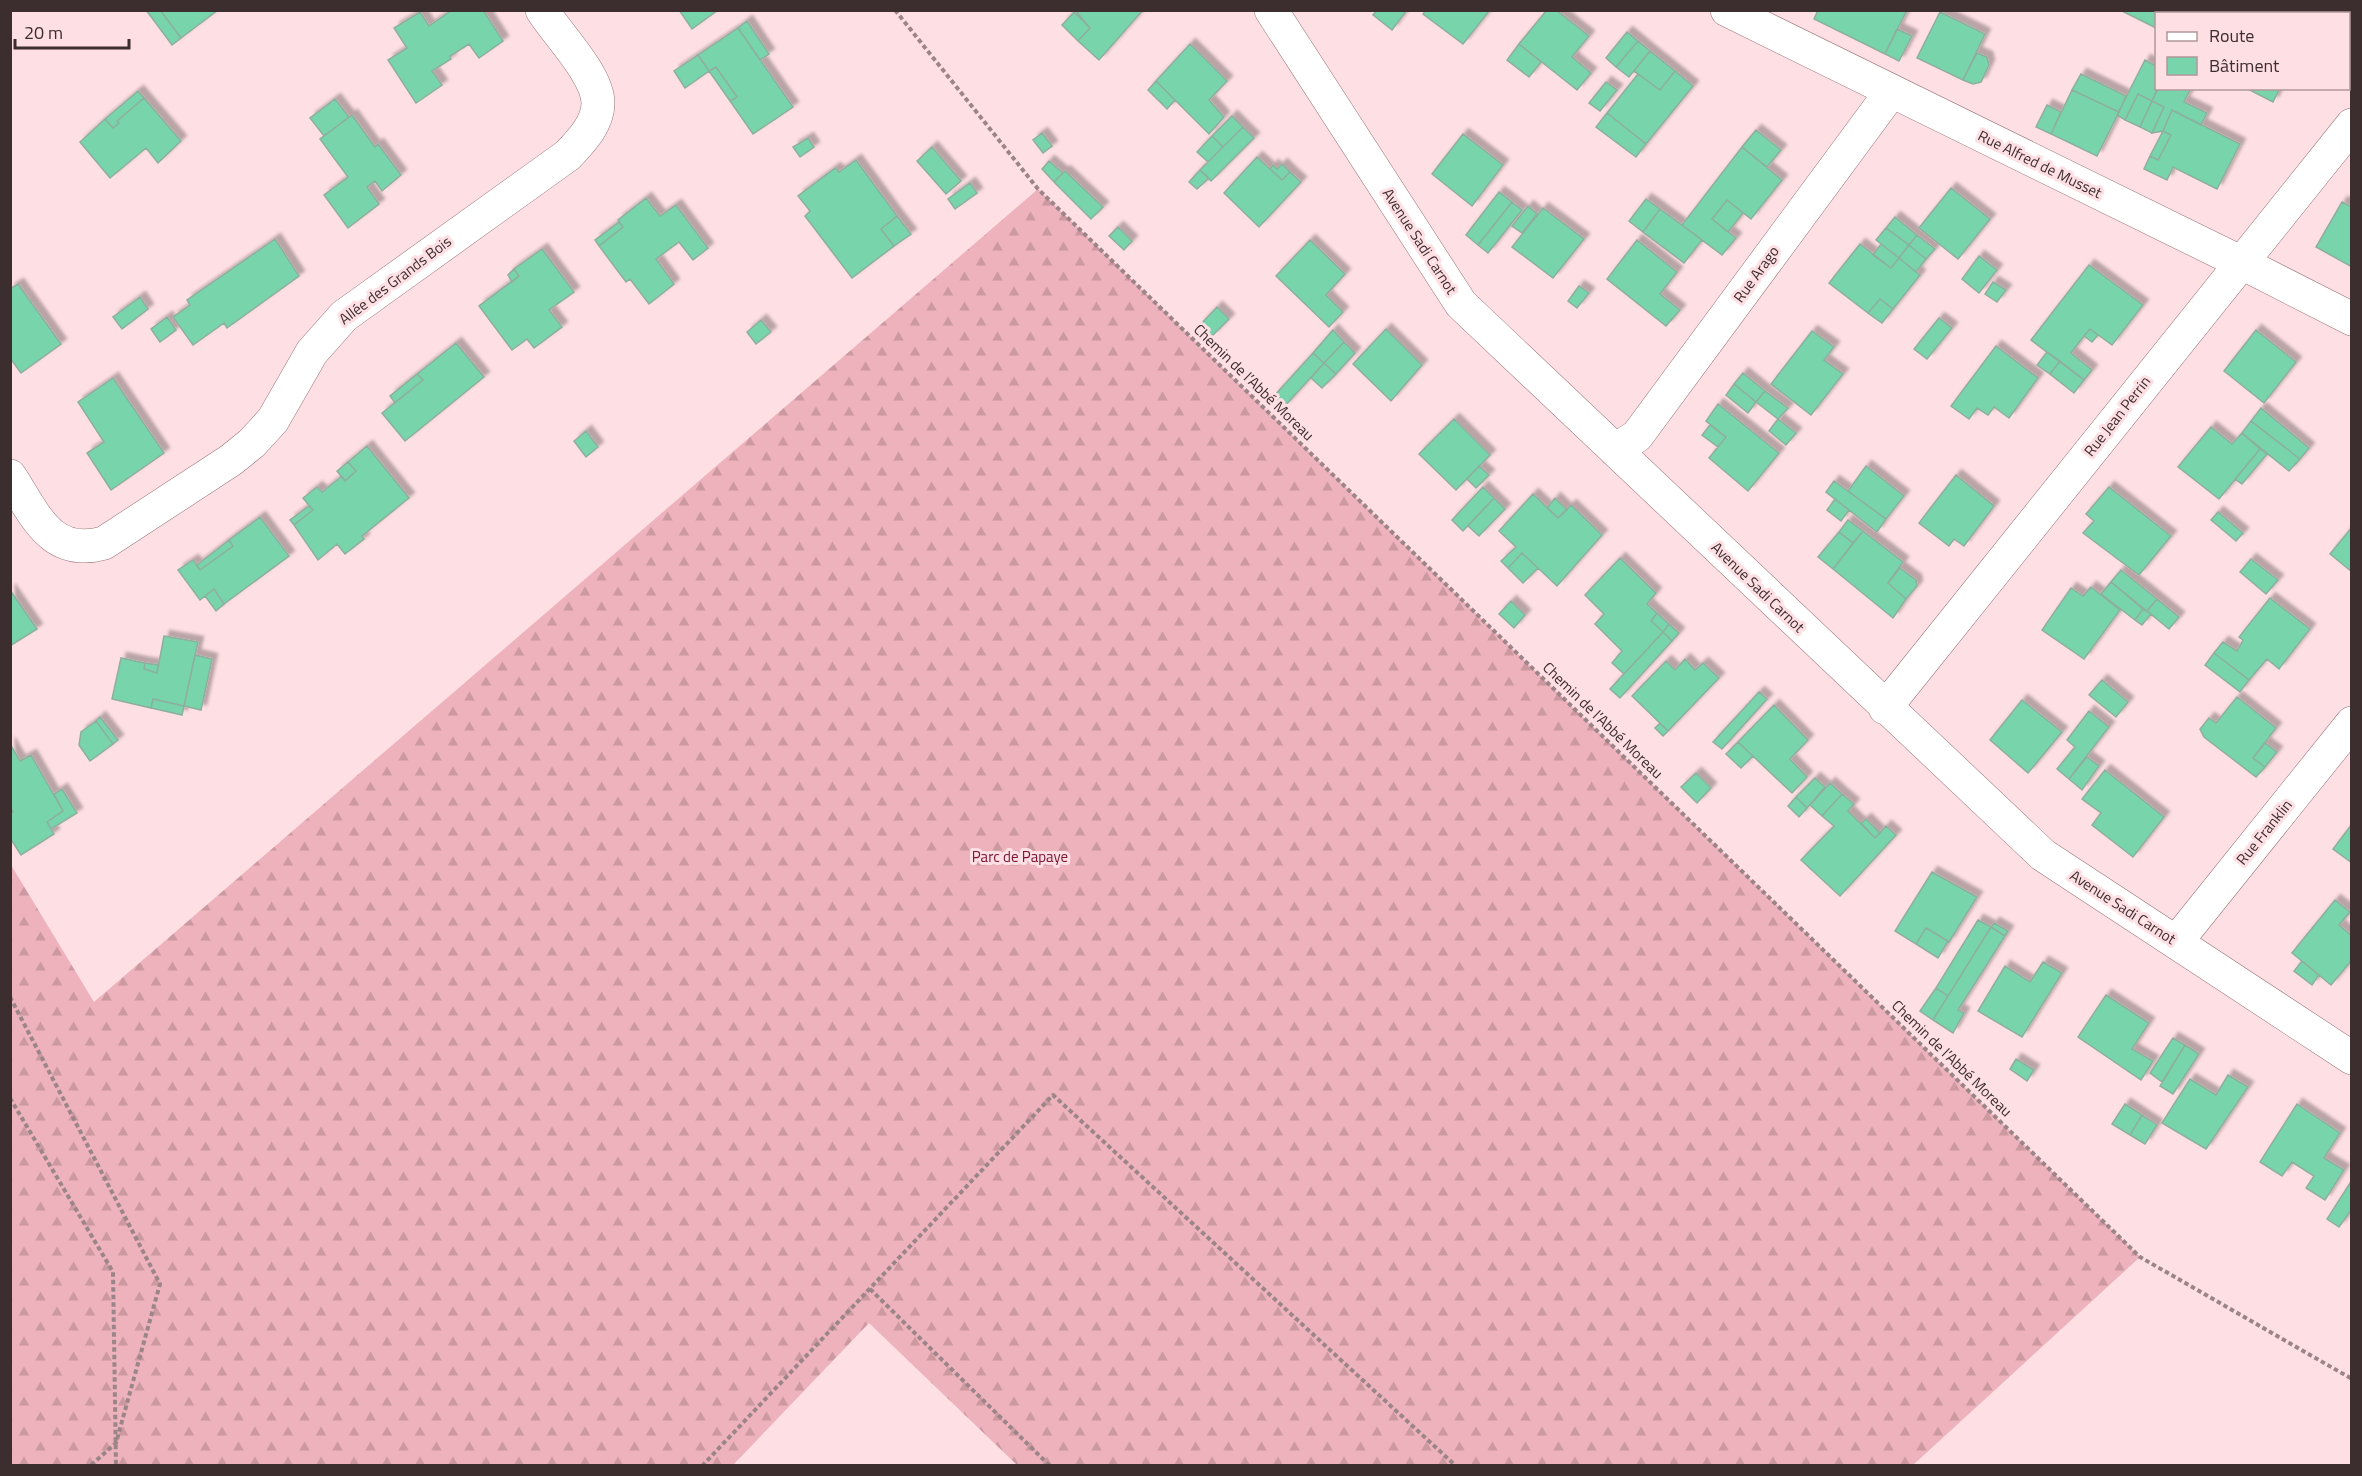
<svg xmlns="http://www.w3.org/2000/svg" width="2362" height="1476" viewBox="0 0 2362 1476" font-family="'Titillium Web',sans-serif">
<style>
.forest{fill:url(#forest-firs)}
.building{fill:#78d4ab;stroke:#8daf9e;stroke-width:1.5;filter:url(#shadow)}
.lines{fill:none;stroke-linecap:round;stroke-linejoin:round}
.minor-casing{stroke:#97757a;stroke-width:34}
.path{stroke:#9c8588;stroke-width:4;stroke-dasharray:4.5 3;stroke-linecap:butt}
.minor{stroke:#fff;stroke-width:33}
.labels{text-anchor:middle;dominant-baseline:central;stroke-width:6;stroke-linejoin:round;paint-order:stroke}
.street-label{font-size:15px;fill:#3c2d2f;stroke:#fedfe3}
.park-label{font-size:15px;fill:#7a1334;stroke:#fedfe3}
</style>
<defs>
<pattern id="forest-firs" width="22" height="20" patternUnits="userSpaceOnUse" patternTransform="scale(1.5)"><rect width="22" height="20" fill="#edb2bb"/><path d="M5 1l3.5 6h-7zM16 11l3.5 6h-7z" fill="#cc99a1"/></pattern>
<filter id="shadow"><feDropShadow dx="5.5" dy="-5.5" stdDeviation="1.5" flood-color="#0004"/></filter>
</defs>
<rect width="100%" height="100%" fill="#fedfe3"/>
<path class="forest" d="M1038,189L2140,1257L1913,1465H1017L869,1323L733,1465H11V865L94,1002Z"/>
<path class="building" d="M146,10H160L181,38L172,45Z
M160,10H218L181,38Z
M452,10H483L503,41L479,58L469,44L450,56L451,59L432,71L442,85L416,103L388,60L407,48L394,28L420,12L429,26Z
M679,10H718L692,29Z
M1075,10H1143L1099,60L1078,41L1090,28Z
M1377,10H1407L1392,30L1373,15Z
M1426,10H1490L1463,44L1423,14Z
M1547,10H1556L1589,36L1572,57L1591,73L1577,90L1519,44Z
M1818,10H1907L1885,54L1814,19Z
M2179,10H2207L2205,14H2177Z
M2179,10L2177,14H2156V28L2122,11Z
M1074,12L1090,28L1078,41L1062,25Z
M1940,12L1985,34L1963,80L1917,58Z
M747,21L769,54L760,60L738,28Z
M738,28L793,107L753,134L730,101L737,97L716,67L709,71L698,55Z
M1897,29L1912,36L1899,61L1885,54Z
M1627,32L1638,41L1616,67L1606,58Z
M1638,41L1650,51L1629,77L1616,67Z
M1190,44L1227,81L1209,100L1224,117L1209,134L1156,81Z
M1519,44L1541,62L1529,77L1507,60Z
M1650,51L1675,71L1660,90L1634,71Z
M1977,53L1987,57L1989,65L1981,82L1973,84L1963,80Z
M698,55L709,71L685,88L674,71Z
M2145,60L2156,66L2158,88L2152,101L2138,94L2125,120L2117,115Z
M716,67L737,97L730,101L709,71Z
M1675,71L1693,86L1646,144L1607,113L1638,74L1660,90Z
M2081,74L2126,96L2119,112L2072,90Z
M1156,81L1175,100L1167,109L1148,90Z
M1606,82L1617,90L1600,111L1589,103Z
M2158,88H2191L2184,102L2207,113L2201,125L2172,110L2163,131L2152,133L2164,107L2152,101Z
M2246,88H2280L2273,102Z
M2072,90L2119,112L2097,156L2051,134Z
M138,91L144,98L117,121L119,123L113,128L105,119Z
M2138,94L2152,101L2140,127L2125,120Z
M144,98L181,141L158,163L146,148L110,178L80,142L105,119L113,128L119,123L117,121Z
M335,99L349,117L324,136L310,118Z
M2152,101L2164,107L2152,133L2140,127Z
M2047,105L2061,112L2051,134L2036,127Z
M2172,110L2240,144L2217,189L2173,167L2167,180L2144,169L2150,156L2158,160L2171,135L2163,131Z
M1607,113L1646,144L1636,157L1596,127Z
M352,115L375,147L378,144L401,175L382,191L375,181L367,187L379,204L348,228L324,195L348,177L320,139Z
M1232,116L1243,127L1223,147L1212,136Z
M1243,127L1254,138L1211,181L1200,170Z
M1756,130L1781,150L1767,167L1742,147Z
M2163,131L2171,135L2158,160L2150,156Z
M1042,133L1052,146L1043,153L1033,140Z
M1463,134L1503,165L1472,206L1432,174Z
M1212,136L1223,147L1208,162L1197,152Z
M808,138L814,147L800,157L793,147Z
M932,147L961,181L946,194L917,161Z
M1742,147L1782,180L1751,219L1727,200L1712,219L1736,238L1722,255L1682,225Z
M1257,157L1282,180L1290,172L1301,182L1259,227L1224,193Z
M856,160L897,216L881,229L894,246L852,278L805,216L810,211L798,196L835,168L839,172Z
M1049,161L1063,173L1054,182L1042,169Z
M1282,164L1290,172L1282,180L1270,169L1273,165L1277,169Z
M1200,170L1209,178L1197,189L1189,182Z
M1065,171L1103,207L1091,219L1054,182Z
M970,183L977,193L955,209L948,199Z
M1951,188L1990,219L1958,259L1919,228Z
M1499,192L1512,202L1478,245L1466,235Z
M646,198L660,216L676,205L708,248L693,260L679,242L656,259L674,284L649,304L630,279L626,282L599,246L623,227L618,220Z
M1646,199L1660,209L1643,232L1629,221Z
M1727,200L1743,213L1728,232L1712,219Z
M1512,202L1522,210L1488,253L1478,245Z
M2342,202L2352,207V267L2316,247Z
M1528,206L1537,214L1522,233L1512,226Z
M1543,208L1584,239L1553,278L1512,247Z
M1660,209L1702,240L1684,263L1643,232Z
M897,216L911,234L894,246L881,229Z
M1895,217L1917,235L1909,245L1886,228Z
M619,222L623,227L599,246L595,240Z
M1118,227L1132,241L1124,250L1109,236Z
M1886,228L1909,245L1899,258L1876,240Z
M1917,235L1935,249L1926,259L1909,245Z
M275,239L299,276L227,328L224,323L193,345L173,317L190,305L187,300Z
M1310,240L1345,274L1326,295L1343,312L1329,327L1276,276Z
M1637,240L1677,272L1660,294L1680,310L1666,326L1607,279Z
M1860,244L1891,268L1899,258L1920,275L1893,309L1880,299L1868,313L1829,283Z
M1881,244L1899,258L1891,268L1873,255Z
M1909,245L1926,259L1916,272L1899,258Z
M542,249L574,292L549,310L562,327L534,348L527,339L512,350L479,306L519,276L514,269Z
M1979,256L1997,270L1979,293L1962,279Z
M2089,265L2143,305L2112,345L2090,329L2084,336L2071,353L2092,370L2084,380L2031,340Z
M514,269L519,276L512,282L508,275Z
M1993,282L2006,290L1997,302L1985,294Z
M18,284L61,344L21,373L10,358V289Z
M1579,286L1589,293L1577,308L1568,301Z
M140,297L148,309L122,329L113,317Z
M1880,299L1893,309L1882,323L1868,313Z
M1217,307L1229,319L1212,336L1200,325Z
M167,317L176,330L160,342L151,329Z
M1939,318L1952,328L1927,359L1914,349Z
M761,320L771,332L756,344L747,332Z
M1386,329L1422,365L1391,401L1353,364Z
M2090,329L2098,335L2092,342L2084,336Z
M1333,330L1344,342L1324,363L1313,353Z
M2256,330L2296,362L2264,403L2224,371Z
M1812,331L1834,347L1824,360L1843,374L1811,415L1771,384Z
M1344,342L1355,353L1336,374L1324,363Z
M456,343L484,377L405,441L382,413L423,380L417,374Z
M1996,346L2038,378L2009,418L1994,407L1988,415L1977,408L1969,419L1951,406Z
M2047,352L2060,361L2050,374L2037,365Z
M1313,353L1324,363L1284,407L1274,396Z
M2060,361L2084,380L2074,393L2050,374Z
M1324,363L1336,374L1322,388L1311,378Z
M1743,373L1765,391L1756,402L1734,384Z
M417,374L423,380L395,403L390,396Z
M113,378L164,453L111,490L87,453L104,442L78,402Z
M1734,384L1756,402L1748,413L1726,395Z
M1765,391L1788,408L1778,419L1756,402Z
M1718,404L1779,453L1748,491L1709,458L1726,437L1706,421Z
M2261,408L2309,448L2300,459L2251,421Z
M1454,419L1490,455L1456,490L1419,454Z
M1778,419L1796,433L1786,445L1769,431Z
M2251,421L2300,459L2289,471L2242,433Z
M1710,425L1726,437L1718,447L1702,435Z
M2211,427L2232,444L2242,433L2260,449L2219,499L2178,467Z
M586,431L598,447L586,457L574,441Z
M367,446L409,498L362,536L364,539L345,554L337,544L318,560L294,525L313,510L303,498L317,487L322,492L342,476L345,481L356,471L348,462Z
M2260,449L2267,454L2242,484L2235,479Z
M348,462L356,471L345,481L337,471Z
M1479,466L1489,475L1476,488L1467,479Z
M1866,466L1904,496L1886,519L1848,491Z
M1956,475L1994,506L1964,546L1954,539L1949,546L1919,523Z
M1834,481L1886,519L1877,532L1826,492Z
M1483,487L1494,498L1463,531L1452,520Z
M2109,487L2171,536L2139,575L2083,533L2094,521L2086,514Z
M1533,494L1558,518L1571,505L1602,535L1557,586L1522,553L1508,568L1501,561L1516,547L1499,531Z
M1494,498L1505,509L1479,536L1468,526Z
M1555,498L1567,510L1558,518L1547,508Z
M1835,499L1849,510L1841,521L1827,510Z
M309,506L313,510L294,525L290,520Z
M2218,512L2243,533L2236,541L2211,520Z
M260,517L289,556L224,604L214,589L200,600L178,570L193,560L200,570L233,546L229,540Z
M1848,520L1863,531L1853,543L1839,532Z
M2352,527V572L2330,554Z
M1863,531L1903,562L1888,583L1906,599L1893,618L1833,569Z
M1839,532L1853,543L1833,569L1818,557Z
M229,540L233,546L200,570L197,565Z
M1522,553L1538,568L1523,583L1508,568Z
M1620,558L1656,593L1647,604L1657,613L1651,621L1663,632L1624,674L1612,663L1622,651L1595,624L1604,614L1585,595Z
M2251,559L2278,580L2266,594L2240,572Z
M1900,568L1916,580L1917,586L1906,599L1888,583Z
M2121,570L2157,599L2147,611L2111,582Z
M2111,582L2143,609L2135,620L2101,594Z
M2091,587L2120,610L2084,659L2042,630L2071,588L2083,596Z
M214,589L224,604L216,611L205,596Z
M10,590L37,629L10,646Z
M2270,598L2310,629L2279,669L2267,659L2249,680L2214,653L2223,642L2237,651L2243,640L2239,637Z
M2157,599L2179,617L2169,629L2147,611Z
M1511,601L1525,615L1514,628L1499,614Z
M2143,609L2151,614L2142,625L2135,620Z
M1657,613L1669,624L1663,632L1651,621Z
M1669,624L1679,633L1672,641L1663,632Z
M1663,632L1672,641L1620,698L1610,689Z
M164,636L198,642L184,706L153,699L151,708L112,699L121,658L145,663L144,669L157,673Z
M2214,653L2249,680L2240,692L2205,665Z
M195,655L212,659L201,710L184,706Z
M1685,659L1695,670L1703,663L1719,678L1668,731L1632,696L1666,661L1675,670Z
M145,663L158,665L157,673L144,669Z
M2102,680L2128,702L2116,717L2089,695Z
M1759,692L1767,699L1722,749L1713,742Z
M2237,697L2276,728L2253,758L2265,767L2256,777L2204,737L2200,729L2209,718L2216,723Z
M153,699L184,706L182,715L151,708Z
M2022,700L2062,732L2028,773L1990,740Z
M1774,705L1808,740L1790,759L1807,777L1792,793L1738,742Z
M2089,711L2109,727L2069,779L2057,769L2075,747L2067,740Z
M100,717L118,740L113,744L96,721Z
M96,721L113,744L90,761L79,745L81,732Z
M1660,723L1668,731L1663,736L1655,728Z
M1738,742L1753,756L1741,768L1726,754Z
M2265,743L2277,752L2265,767L2253,758Z
M10,744L20,761L31,755L63,811L47,822L54,834L21,855L10,838V813L13,812L10,807Z
M2087,757L2099,766L2082,790L2069,779Z
M2105,770L2164,817L2133,857L2092,825L2101,813L2082,799Z
M1696,773L1711,788L1697,803L1681,787Z
M1815,778L1825,787L1807,808L1796,797Z
M1830,783L1842,794L1822,816L1810,805Z
M62,789L77,813L51,829L47,822L63,811L54,794Z
M1842,794L1854,804L1848,811L1875,838L1886,826L1896,835L1840,896L1801,860L1834,826L1822,816Z
M1796,797L1807,808L1799,817L1788,806Z
M1866,819L1880,833L1875,838L1861,823Z
M2352,824V863L2333,849Z
M1932,872L1977,897L1949,942L1926,928L1916,944L1895,931Z
M2335,900L2350,912L2339,925L2352,936V960L2331,985L2292,953Z
M1978,920L1991,927L1948,996L1936,988Z
M1994,923L2008,931L2005,936L1991,927Z
M1991,927L2005,936L1958,1010L1964,1013L1953,1033L1933,1020Z
M1926,928L1948,941L1938,958L1916,944Z
M2302,961L2319,975L2312,985L2294,971Z
M2043,962L2062,973L2022,1037L1978,1011L2005,966L2030,982Z
M1936,988L1948,996L1933,1020L1920,1011Z
M2106,995L2149,1023L2132,1049L2153,1061L2141,1080L2078,1037Z
M2173,1038L2185,1045L2162,1082L2150,1073Z
M2185,1045L2199,1054L2173,1094L2160,1086Z
M2016,1059L2034,1070L2027,1081L2010,1069Z
M2228,1075L2248,1087L2206,1149L2162,1123L2190,1079L2216,1095Z
M2125,1104L2142,1115L2130,1135L2112,1124Z
M2297,1104L2340,1133L2324,1158L2344,1170L2325,1200L2306,1188L2314,1176L2292,1162L2282,1176L2260,1162Z
M2142,1115L2157,1125L2145,1144L2130,1135Z
M2352,1180V1209L2339,1227L2327,1219Z"/>
<g class="lines">
<defs>
<path id="minor" d="M1271,10L1461,304L2043,855L2352,1058
M1727,10L2240,262L2352,319
M1615,450L1637,436L1891,92
M10,476C35,514 50,558 104,543L231,460L252,443L273,420L312,352L344,316L568,155C581,141 598,124 598,103C598,75 557,34 542,10
M1885,708L2352,125
M2177,941L2352,723"/>
</defs>
<use href="#minor" class="minor-casing"/>
<path class="path" d="M895,10L1038,189L2140,1257L2352,1379
M10,997L160,1284L116,1443L90,1466
M10,1098L113,1272L116,1466
M870,1289L1050,1466
M702,1466L1053,1095L1456,1466"/>
<use href="#minor" class="minor"/>
</g>
<g class="labels">
<g class="street-label">
<text transform="translate(2040 164) rotate(26)">Rue Alfred de Musset</text>
<text transform="translate(1420 241) rotate(57)">Avenue Sadi Carnot</text>
<text transform="translate(1756 274) rotate(-54)">Rue Arago</text>
<text transform="translate(395 280) rotate(-37)">Allée des Grands Bois</text>
<text transform="translate(1254 382) rotate(44)">Chemin de l’Abbé Moreau</text>
<text transform="translate(2117 416) rotate(-52)">Rue Jean Perrin</text>
<text transform="translate(1758 587) rotate(44)">Avenue Sadi Carnot</text>
<text transform="translate(1603 720) rotate(44)">Chemin de l’Abbé Moreau</text>
<text transform="translate(2264 832) rotate(-51)">Rue Franklin</text>
<text transform="translate(2123 907) rotate(33)">Avenue Sadi Carnot</text>
<text transform="translate(1952 1058) rotate(44)">Chemin de l’Abbé Moreau</text>
</g>
<g class="park-label">
<text x="1020" y="856">Parc de Papaye</text>
</g>
</g>
<rect width="2362" height="1476" fill="none" stroke="#3c2d2f" stroke-width="24"/>
<rect x="2155" y="12" width="195" height="78" fill="#fedfe3" stroke="#b0989b" stroke-width="1.5"/>
<rect x="2167" y="32" width="30" height="9" fill="#ffffff" stroke="#b0989b" stroke-width="1.5"/>
<text x="2209" y="42" font-size="18" fill="#3c2d2f">Route</text>
<rect x="2167" y="57" width="30" height="18" fill="#78d4ab" stroke="#b0989b" stroke-width="1.5"/>
<text x="2209" y="72" font-size="18" fill="#3c2d2f">Bâtiment</text>
<path d="M15 39v9h114v-9" fill="none" stroke="#3c2d2f" stroke-width="3"/>
<text x="24" y="39" font-size="18" fill="#3c2d2f" stroke="#fedfe3" stroke-width="4.5" paint-order="stroke">20 m</text>
</svg>
